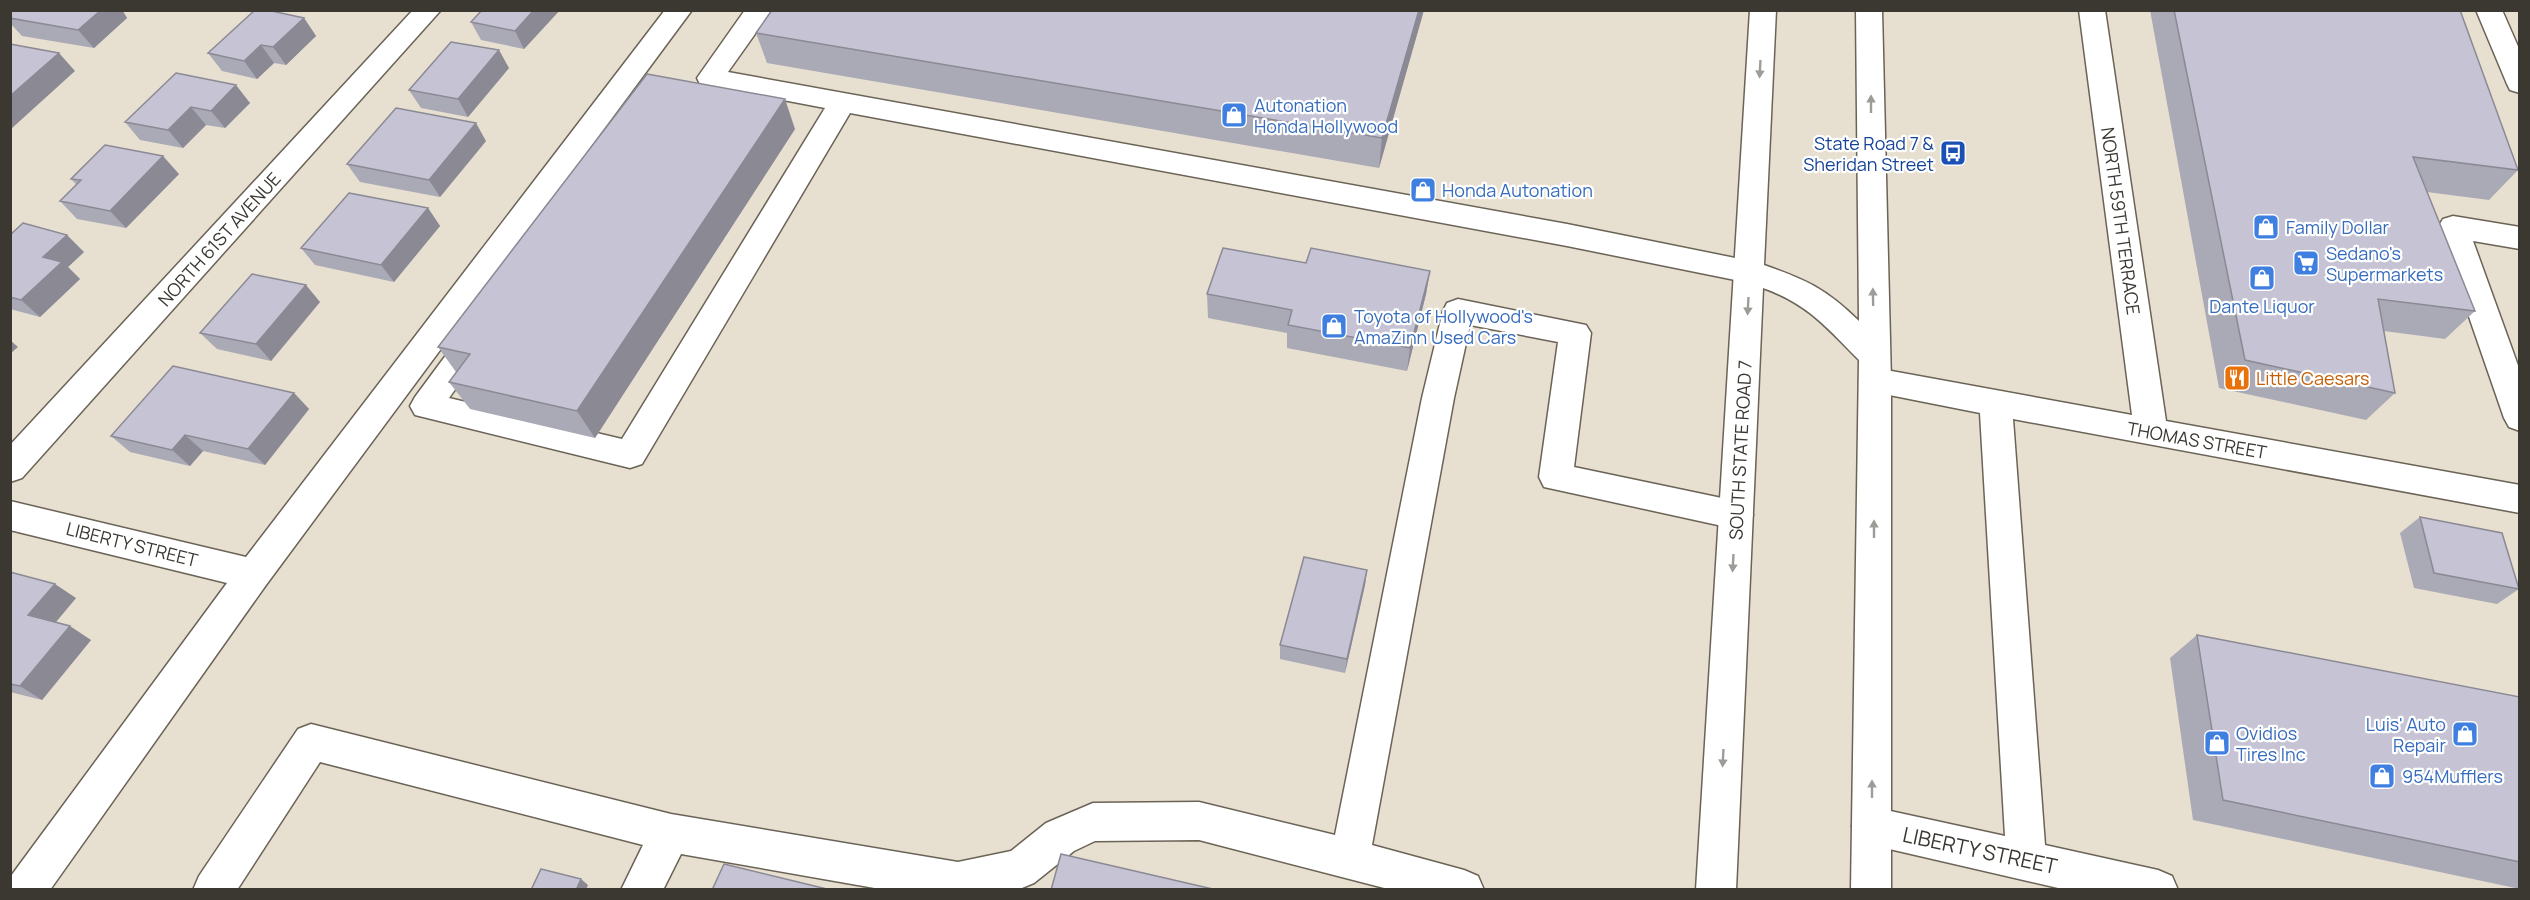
<svg xmlns="http://www.w3.org/2000/svg" width="2530" height="900" viewBox="0 0 2530 900" font-family="Manrope,sans-serif">
<style>
.lines{fill:none;stroke-linecap:round;stroke-linejoin:round}
.minor-casing{stroke:#6a6356;stroke-width:3}
.major-casing{stroke:#6a6356;stroke-width:3}
.minor{fill:#fff;fill-rule:evenodd}
.major{fill:#fff;fill-rule:evenodd}
.wall{fill:#aaa9b6}
.shaded-wall{fill:#8b8994}
.building{fill:#c6c4d4;stroke:#8b8994;stroke-width:1.5}
.oneway{fill:#9d9c98}
.labels{text-anchor:middle;dominant-baseline:central;stroke-width:4.5;stroke-linejoin:round;paint-order:stroke}
.shop-label{font-size:18px;fill:#366cbe;stroke:#fff;text-anchor:start}
.transit-label{font-size:18px;fill:#164399;stroke:#fff;text-anchor:end}
.street-label{font-size:18px;fill:#3b3832;stroke:#fff}
.food-label{font-size:18px;fill:#c56008;stroke:#fff;text-anchor:start}
.near-street-label{font-size:21px;fill:#3b3832;stroke:#fff}
</style>
<rect width="100%" height="100%" fill="#e7dfd0"/>
<g class="lines">
<defs>
<path id="minor" d="M413,10H441L22,478L10,482V445Z
M665,10H692L266,585L50,890H10L11,876L227,583L10,530V501L246,557Z
M745,10H772L728,72L1567,224L1750,261L1761,264L1765,272L1761,280L1750,283L1567,246L850,113L642,464L630,468L415,415L410,406L415,397L469,324L480,320L491,324L496,332L449,398L622,439L825,108L700,84L697,78Z
M2079,10H2105L2166,421L2520,485V513L2013,419L2045,845L2158,870L2172,876L2178,890H2067L1872,845L1858,839L1852,826L1858,813L1872,807L2005,836L1980,413L1864,390L1859,381L1864,372L1875,368L2132,415Z
M2476,10H2502L2520,51V93L2510,90L2507,84Z
M2453,216L2520,227V249L2473,241L2520,371V431L2509,427L2504,418L2438,227L2443,219Z
M1458,299L1586,325L1591,333L1574,467L1736,501L1748,505L1753,515L1748,525L1736,529L1544,487L1539,477L1558,342L1470,325L1454,398L1372,845L1464,870L1478,876L1484,890H1392L1199,840L1095,841L1074,851L1034,883L1017,890H886L681,854L663,890H621L643,845L320,762L237,890H193L199,876L298,729L311,724L671,814L958,862L1011,851L1046,823L1093,803L1199,802L1335,835L1422,398L1443,311L1447,303Z"/>
<path id="major" d="M1750,10H1776L1764,265C1807,280 1826,289 1859,321L1856,10H1882L1891,381V890H1851L1859,360C1827,328 1808,304 1763,288L1736,890H1696Z"/>
</defs>
<use href="#minor" class="minor-casing"/>
<use href="#major" class="major-casing"/>
<use href="#minor" class="minor"/>
<use href="#major" class="major"/>
</g>
<path class="wall" d="M14,10H122L127,18L94,48L22,36L10,23V13Z
M560,10L524,49L481,40L471,22Z
M772,10H1424L1379,168L767,63L756,33Z
M2150,10H2460L2518,170L2489,200L2427,192L2475,311L2445,339L2384,331L2395,393L2366,420L2219,388Z
M304,18L316,36L286,65L274,63L257,79L222,71L208,53Z
M509,68L468,117L421,108L409,90Z
M176,73L250,103L225,128L206,125L183,148L140,140L125,122Z
M795,129L595,438L470,409L449,382L456,372L438,347Z
M486,141L440,197L360,182L347,164Z
M179,174L126,228L77,219L60,201L77,185L71,179Z
M428,208L440,226L394,282L315,265L301,248Z
M10,235L84,252L68,267L80,279L40,317L10,309Z
M1306,263L1430,271L1426,294L1407,371L1287,348V333L1208,318L1207,294Z
M320,302L271,361L217,349L200,333Z
M294,393L309,409L265,465L203,451L190,466L130,452L111,436Z
M2420,517L2519,589L2497,604L2414,588L2400,533Z
M1367,570L1365,585L1345,673L1280,659V645Z
M10,572L76,598L56,622L91,640L42,700L10,692Z
M2197,635L2520,697V889L2193,820L2170,658Z"/>
<path class="shaded-wall" d="M101,10H122L127,18L94,48L78,30Z
M534,10H560L524,49L515,31Z
M1419,10H1424L1379,168L1382,138Z
M304,18L316,36L286,65L273,47Z
M261,45L274,63L257,79L244,61Z
M499,50L509,68L468,117L458,99Z
M59,53L75,71L11,129L10,96Z
M236,85L250,103L225,128L211,111Z
M785,99L795,129L595,438L577,411Z
M191,107L206,125L183,148L168,130Z
M476,123L486,141L440,197L429,180Z
M163,156L179,174L126,228L110,211Z
M428,208L440,226L394,282L381,265Z
M67,235L84,252L68,267L80,279L40,317L21,300L43,257Z
M1430,271L1426,294L1407,371L1410,348Z
M306,285L320,302L271,361L256,344Z
M10,340L18,347L10,354Z
M294,393L309,409L265,465L248,449Z
M185,435L203,451L190,466L172,450Z
M1367,570L1365,585L1345,673L1347,659Z
M55,584L76,598L50,629L28,615Z
M70,626L91,640L42,700L20,686Z
M581,879L588,885L586,890H576Z"/>
<path class="building" d="M14,10H101L78,30L10,18V13Z
M255,10H267L304,18L273,47L261,45L244,61L208,53Z
M482,10H534L515,31L471,22Z
M772,10H1419L1382,138L756,33Z
M2174,10H2460L2518,170L2413,157L2475,311L2378,299L2395,393L2245,360Z
M451,42L499,50L458,99L409,90Z
M10,44L59,53L10,96Z
M176,73L236,85L211,111L191,107L168,130L125,122Z
M647,74L785,99L577,411L449,382L470,354L438,347Z
M396,108L476,123L429,180L347,164Z
M105,145L163,156L110,211L60,201L81,180L71,179Z
M349,193L428,208L381,265L301,248Z
M23,223L67,235L43,257L62,262L21,300L10,297V235Z
M1223,248L1306,263L1311,248L1430,271L1410,348L1288,325L1292,310L1207,294Z
M252,274L306,285L256,344L200,333Z
M173,366L294,393L248,449L185,435L172,450L111,436Z
M2420,517L2502,533L2519,589L2434,573Z
M1304,557L1367,570L1347,659L1280,645Z
M10,572L55,584L28,615L70,626L20,686L10,684Z
M2197,635L2520,697V862L2223,800Z
M1061,854L1217,890H1051Z
M724,864L831,890H712Z
M541,869L581,879L576,890H531Z"/>
<defs><path id="oneway-solid" d="M-6-.8H1V-3.2L6.5 0L1 3.2V.8H-6Z" transform="scale(1.5)"/></defs>
<g class="oneway">
<use href="#oneway-solid" transform="translate(1760 69) rotate(93)"/>
<use href="#oneway-solid" transform="translate(1871 104) rotate(-90)"/>
<use href="#oneway-solid" transform="translate(1873 297) rotate(-91)"/>
<use href="#oneway-solid" transform="translate(1748 306) rotate(93)"/>
<use href="#oneway-solid" transform="translate(1874 529) rotate(-90)"/>
<use href="#oneway-solid" transform="translate(1733 563) rotate(93)"/>
<use href="#oneway-solid" transform="translate(1723 758) rotate(93)"/>
<use href="#oneway-solid" transform="translate(1872 789) rotate(-90)"/>
</g>
<defs>
<symbol id="shop-square" viewBox="-11 -11 22 22"><rect x="-9" y="-9" width="18" height="18" rx="4" fill="#3f7fe0" stroke="#fff"/><path d="M-5-2.5h2.3a2.7 3.5 0 0 1 5.4 0H5L5.5 6h-11ZM-1.5-2.5h3a1.5 2.3 0 0 0-3 0Z" fill="#fff"/></symbol>
<symbol id="bus-square" viewBox="-11 -11 22 22"><rect x="-9" y="-9" width="18" height="18" rx="4" fill="#1a4fb4" stroke="#fff"/><path d="M-5-6H5V4H4V6H2V4H-2V6H-4V4H-5ZM-3.5-4V0h7V-4ZM-3.5 1.2v1.5H-2V1.2ZM2 1.2v1.5H3.5V1.2Z" fill="#fff"/></symbol>
<symbol id="supermarket-square" viewBox="-11 -11 22 22"><rect x="-9" y="-9" width="18" height="18" rx="4" fill="#3f7fe0" stroke="#fff"/><path d="M-6-5.5h2.5l.6 2H6L4.5 2H-2.5L-4.4-4H-6ZM-1.5 3.2a1.3 1.3 0 1 0 .1 0ZM3 3.2a1.3 1.3 0 1 0 .1 0Z" fill="#fff"/></symbol>
<symbol id="restaurant-square" viewBox="-11 -11 22 22"><rect x="-9" y="-9" width="18" height="18" rx="4" fill="#e8710a" stroke="#fff"/><path d="M-5-6h1v4h1v-4h1v4h1v-4h1v5L-1.5 .5V6h-2V.5L-5-1ZM5-6V6H3V1.5H1.5Q1.5-4 5-6Z" fill="#fff"/></symbol>
</defs>
<g fill-rule="evenodd">
<use href="#shop-square" x="1219" y="100" width="30" height="30"/>
<use href="#bus-square" x="1938" y="138" width="30" height="30"/>
<use href="#shop-square" x="1408" y="175" width="30" height="30"/>
<use href="#shop-square" x="2251" y="212" width="30" height="30"/>
<use href="#supermarket-square" x="2291" y="248" width="30" height="30"/>
<use href="#shop-square" x="2247" y="263" width="30" height="30"/>
<use href="#shop-square" x="1319" y="311" width="30" height="30"/>
<use href="#restaurant-square" x="2222" y="363" width="30" height="30"/>
<use href="#shop-square" x="2450" y="719" width="30" height="30"/>
<use href="#shop-square" x="2202" y="728" width="30" height="30"/>
<use href="#shop-square" x="2367" y="761" width="30" height="30"/>
</g>
<g class="labels">
<g class="shop-label">
<text x="1254" y="105">Autonation<tspan x="1254" dy="21">Honda Hollywood</tspan></text>
<text x="1442" y="190">Honda Autonation</text>
<text x="2286" y="227">Family Dollar</text>
<text x="2326" y="253">Sedano's<tspan x="2326" dy="21">Supermarkets</tspan></text>
<text x="2262" y="306" text-anchor="middle">Dante Liquor</text>
<text x="1354" y="316">Toyota of Hollywood's<tspan x="1354" dy="21">AmaZinn Used Cars</tspan></text>
<text x="2446" y="724" text-anchor="end">Luis' Auto<tspan x="2446" dy="21">Repair</tspan></text>
<text x="2236" y="733">Ovidios<tspan x="2236" dy="21">Tires Inc</tspan></text>
<text x="2402" y="776">954Mufflers</text>
</g>
<g class="transit-label">
<text x="1934" y="143">State Road 7 &amp;<tspan x="1934" dy="21">Sheridan Street</tspan></text>
</g>
<g class="street-label">
<text transform="translate(2121 221) rotate(82)">NORTH 59TH TERRACE</text>
<text transform="translate(219 239) rotate(-48)">NORTH 61ST AVENUE</text>
<text transform="translate(2197 440) rotate(10)">THOMAS STREET</text>
<text transform="translate(1740 450) rotate(-87)">SOUTH STATE ROAD 7</text>
<text transform="translate(132 544) rotate(14)">LIBERTY STREET</text>
</g>
<g class="food-label">
<text x="2256" y="378">Little Caesars</text>
</g>
<g class="near-street-label">
<text transform="translate(1980 850) rotate(12)">LIBERTY STREET</text>
</g>
</g>
<rect width="2530" height="900" fill="none" stroke="#3b3832" stroke-width="24"/>
</svg>
